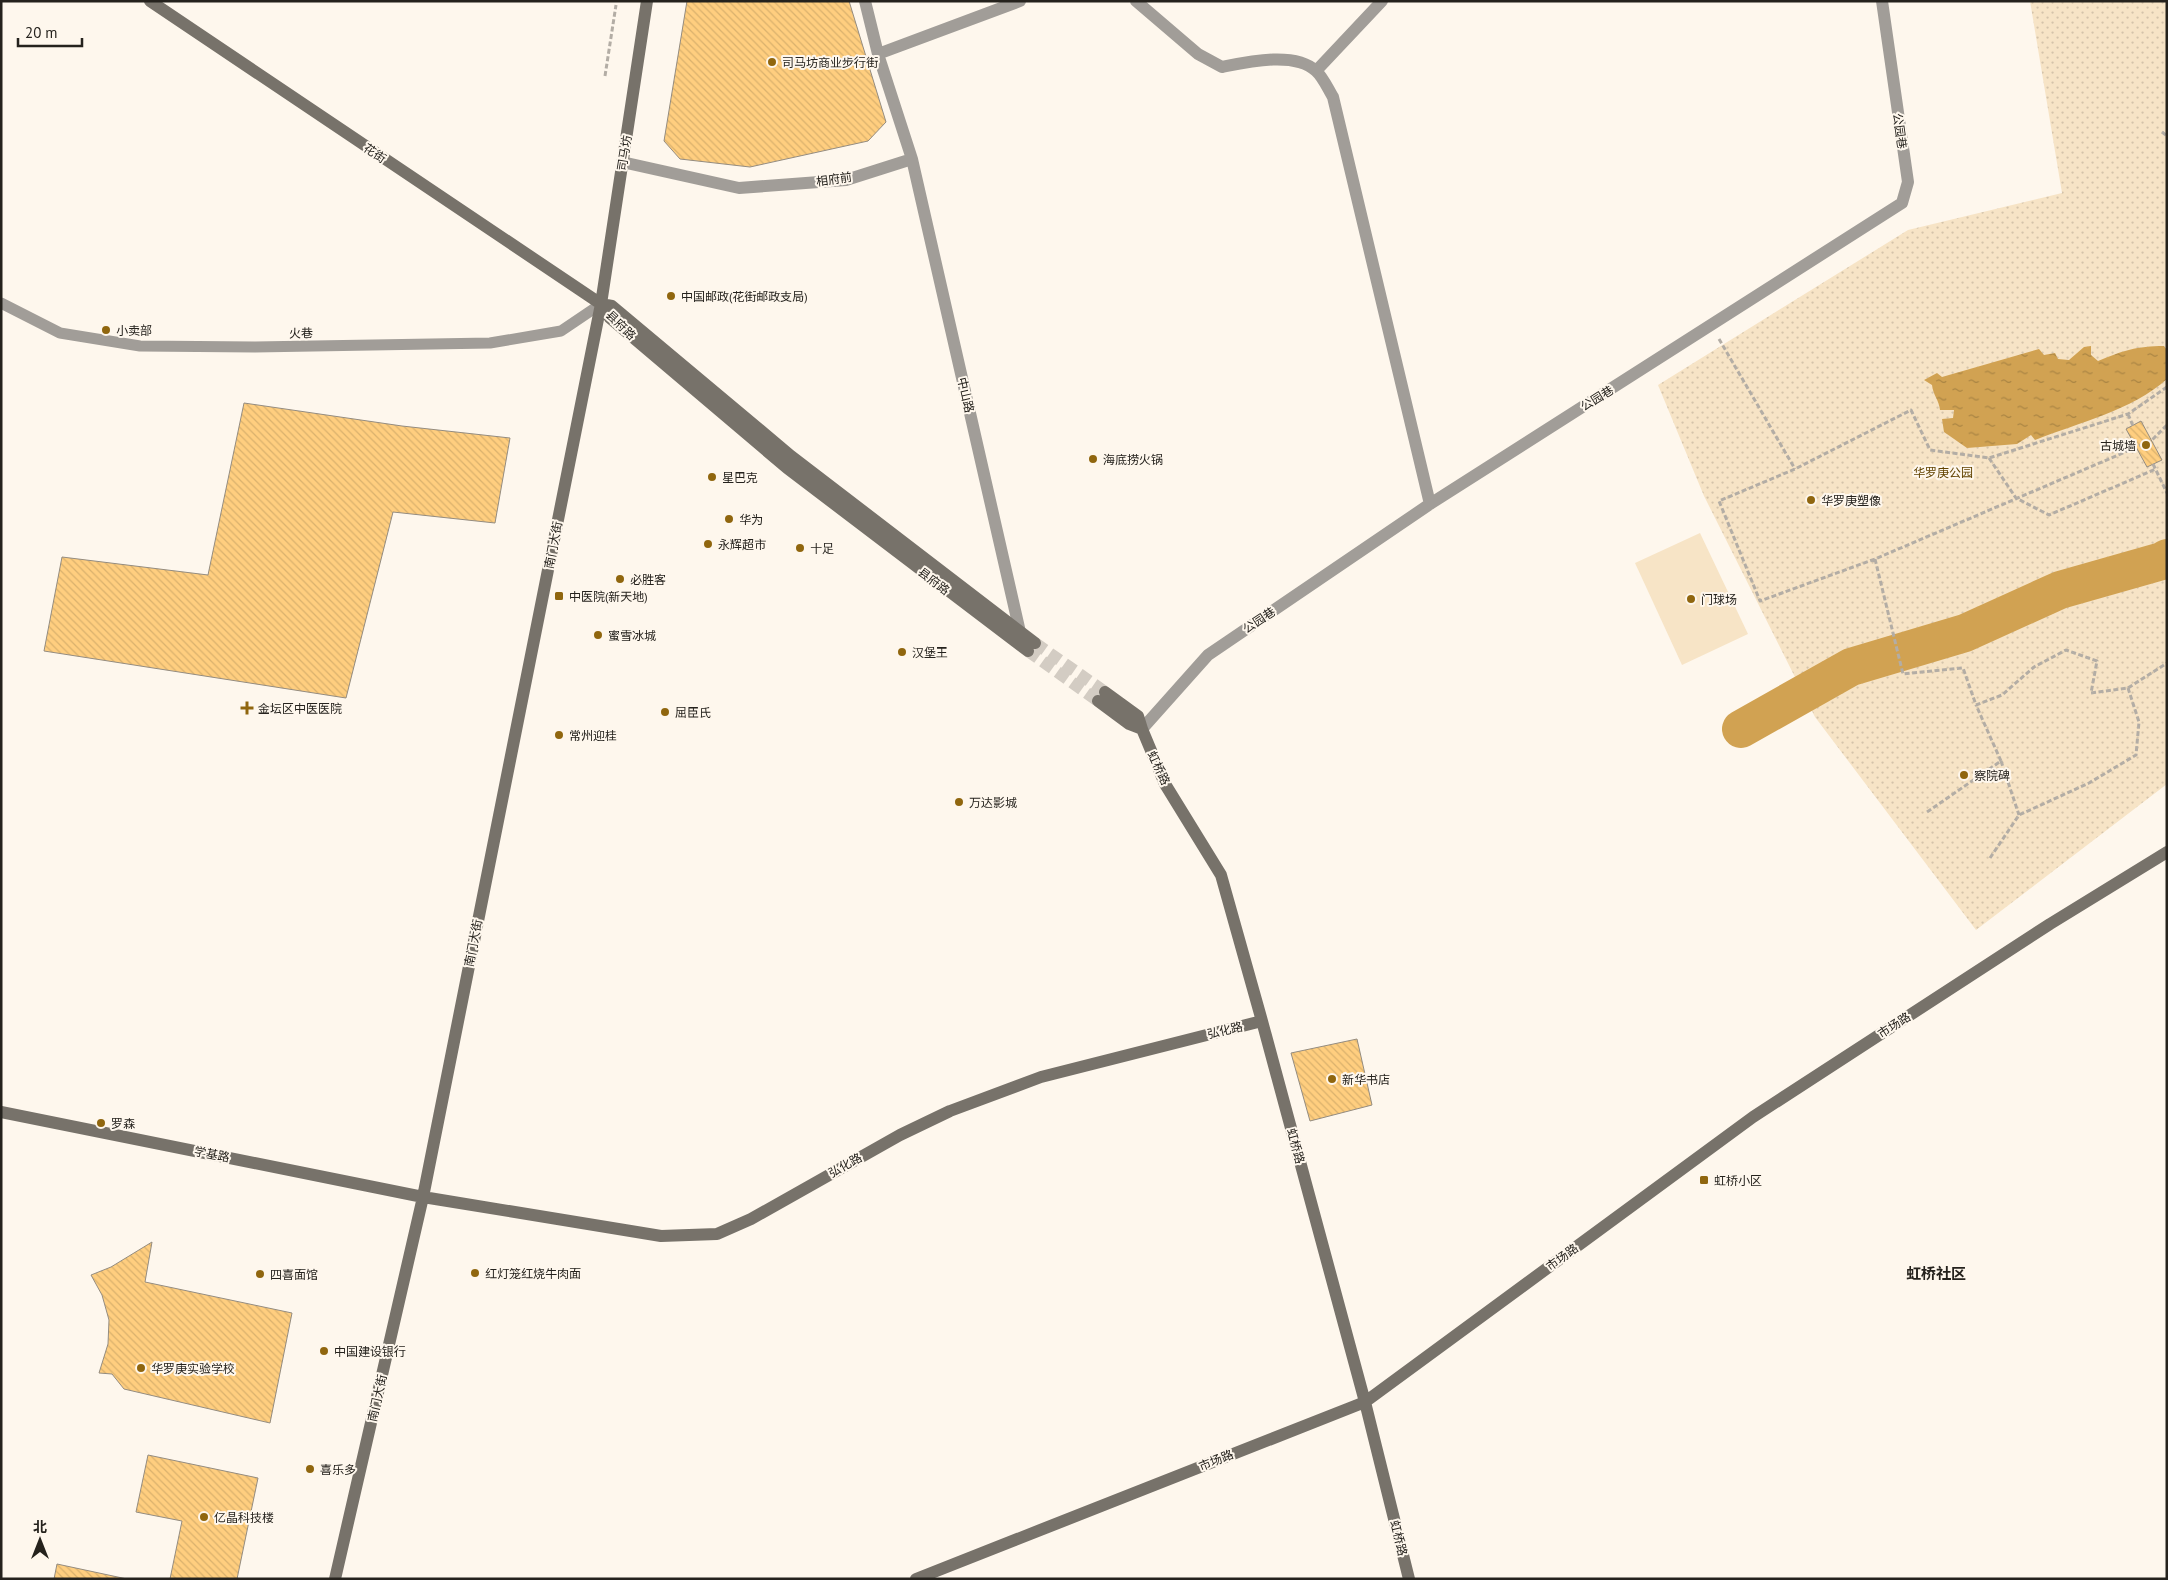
<svg xmlns="http://www.w3.org/2000/svg" width="2168" height="1580" viewBox="0 0 2168 1580" font-family="'PT Sans','Noto Sans SC',sans-serif">
<style>
.park{fill:url(#park-dots)}
.pitch{fill:#f7e4c6}
.water{fill:url(#water-ripples)}
.lines{fill:none;stroke-linecap:round;stroke-linejoin:round}
.river{stroke:#d1a252;stroke-width:38}
.building{fill:url(#building-back-hatch);stroke:#948c80}
.secondary-tunnel{stroke:#d3ccc3;stroke-width:12;stroke-dasharray:12 6;stroke-linecap:butt}
.path{stroke:#b3ada5;stroke-width:3;stroke-dasharray:5 2.5;stroke-linecap:butt}
.lane{stroke:#a19d98;stroke-width:11}
.street{stroke:#a19d98;stroke-width:12}
.secondary{stroke:#77726a;stroke-width:12}
.poi-dot{fill:#90660e;stroke:#fef7ed;stroke-width:2}
.labels{text-anchor:middle;dominant-baseline:central;stroke-width:4;stroke-linejoin:round;paint-order:stroke}
.poi-label{font-size:12px;fill:#25221d;stroke:#fef7ed;text-anchor:start}
.street-label{font-size:12px;fill:#25221d;stroke:#fef7ed}
.park-label{font-size:12px;fill:#624300;stroke:#fef7ed}
.quarter-label{font-size:15px;font-weight:bold;fill:#25221d;stroke:#fef7ed}
</style>
<defs>
<pattern id="park-dots" width="8" height="8" patternUnits="userSpaceOnUse" patternTransform="scale(1.25)"><rect width="8" height="8" fill="#f7e4c6"/><path d="M2 2h.1M6 6h.1" fill="none" stroke="#d4c3aa" stroke-width="1.8" stroke-linecap="round"/></pattern>
<pattern id="water-ripples" width="26" height="14" patternUnits="userSpaceOnUse" patternTransform="scale(1.25)"><rect width="26" height="14" fill="#d1a252"/><path d="M2 4q2-2 4 0t4 0M15 11q2-2 4 0t4 0" fill="none" stroke="#a98443"/></pattern>
<pattern id="building-back-hatch" width="6" height="6" patternUnits="userSpaceOnUse" patternTransform="scale(1.25)"><rect width="6" height="6" fill="#ffce7f"/><path d="M-1 5l2 2M0 0l6 6M5-1l2 2" fill="none" stroke="#dab16d"/></pattern>
</defs>
<rect width="100%" height="100%" fill="#fef7ed"/>
<path class="park" d="M2030,1H2167V784L1976,930L1815,717L1704,496L1658,385L1908,230L2062,193Z"/>
<path class="pitch" d="M1700,533L1748,634L1682,665L1635,563Z"/>
<path class="water" d="M2091,346V355L2098,361C2122,351 2137,346 2164,346L2167,350V379C2131,411 2080,422 2035,440L2031,435L2017,444L1967,448L1944,432L1942,419L1953,418L1954,410H1940C1939,400 1933,395 1932,385L1924,380L1937,373L1942,377L2039,349L2044,355L2055,353L2058,359L2069,360L2084,347Z"/>
<g class="lines">
<path class="river" d="M1741,729L1851,667L1965,633L2060,590L2162,561L2167,558"/>
</g>
<path class="building" d="M687,1H849L886,122L868,141L750,167L680,159L664,141Z
M244,403L402,426L510,438L495,523L393,512L346,698L44,651L62,557L208,575Z
M2141,421L2162,460L2147,467L2126,429Z
M1357,1039L1372,1105L1310,1121L1291,1053Z
M152,1242L145,1282L292,1313L270,1423L124,1389L112,1374L99,1373L108,1344L109,1320L102,1295L91,1275L111,1267Z
M148,1455L258,1478L237,1579H170L182,1521L136,1512Z
M57,1564L127,1579H54Z"/>
<g class="lines">
<path class="secondary-tunnel" d="M1035,643L1105,692
M1028,651L1098,701"/>
<path class="path" d="M605,76L616,5
M2162,132L2167,136
M1719,339L1795,469
M2167,387L2128,414L1989,458L1930,450L1911,410L1795,469L1719,501L1760,601L1875,559L2151,441L2167,425
M2128,414L2133,426
M1989,458L2016,498L2049,515L2156,469
M2153,464L2167,493
M1875,559L1903,674L1963,668L1976,705L2002,695L2034,667L2066,650L2097,661L2091,693L2128,688L2167,663
M2001,761L2019,815
M1927,812L2001,761L1976,705
M1990,858L2019,815L2089,783L2136,755L2139,722L2128,688"/>
<path class="lane" d="M1,303L60,333L140,346L255,347L490,343L561,331L601,304"/>
<path class="street" d="M1136,1L1198,54L1222,67C1247,62 1295,51 1316,71C1323,77 1328,89 1333,97L1430,504
M878,54L1020,1
M1316,71L1382,1
M912,159L1020,632
M622,162L739,188L846,180L912,159L878,54L865,1
M1142,729L1208,655L1430,504L1902,203L1908,182L1882,1"/>
<path class="secondary" d="M150,1L601,304L610,318L787,468L1028,651
M601,304L612,306L791,456L1035,643
M1105,692L1138,716L1142,729L1165,784L1221,875L1262,1021L1365,1402L1409,1579
M1098,701L1129,724L1142,729
M1,1112L423,1197L661,1236L717,1234L751,1219L900,1135L950,1111L1041,1077L1262,1021
M335,1579L423,1197L601,304L647,1
M916,1579L1365,1402L1753,1117L2050,924L2167,852"/>
</g>
<g class="poi-dot">
<circle cx="772" cy="62" r="5"/>
<circle cx="671" cy="296" r="5"/>
<circle cx="106" cy="330" r="5"/>
<circle cx="2146" cy="445" r="5"/>
<circle cx="1093" cy="459" r="5"/>
<circle cx="712" cy="477" r="5"/>
<circle cx="1811" cy="500" r="5"/>
<circle cx="729" cy="519" r="5"/>
<circle cx="708" cy="544" r="5"/>
<circle cx="800" cy="548" r="5"/>
<circle cx="620" cy="579" r="5"/>
<rect x="554" y="591" width="10" height="10" rx="2.5"/>
<circle cx="1691" cy="599" r="5"/>
<circle cx="598" cy="635" r="5"/>
<circle cx="902" cy="652" r="5"/>
<path d="M244.5 700.5h5v5h5v5h-5v5h-5v-5h-5v-5h5z"/>
<circle cx="665" cy="712" r="5"/>
<circle cx="559" cy="735" r="5"/>
<circle cx="1964" cy="775" r="5"/>
<circle cx="959" cy="802" r="5"/>
<circle cx="1332" cy="1079" r="5"/>
<circle cx="101" cy="1123" r="5"/>
<rect x="1699" y="1175" width="10" height="10" rx="2.5"/>
<circle cx="475" cy="1273" r="5"/>
<circle cx="260" cy="1274" r="5"/>
<circle cx="324" cy="1351" r="5"/>
<circle cx="141" cy="1368" r="5"/>
<circle cx="310" cy="1469" r="5"/>
<circle cx="204" cy="1517" r="5"/>
</g>
<g class="labels">
<g class="poi-label">
<text x="782" y="62">司马坊商业步行街</text>
<text x="681" y="296">中国邮政(花街邮政支局)</text>
<text x="116" y="330">小卖部</text>
<text x="2136" y="445" text-anchor="end">古城墙</text>
<text x="1103" y="459">海底捞火锅</text>
<text x="722" y="477">星巴克</text>
<text x="1821" y="500">华罗庚塑像</text>
<text x="739" y="519">华为</text>
<text x="718" y="544">永辉超市</text>
<text x="810" y="548">十足</text>
<text x="630" y="579">必胜客</text>
<text x="569" y="596">中医院(新天地)</text>
<text x="1701" y="599">门球场</text>
<text x="608" y="635">蜜雪冰城</text>
<text x="912" y="652">汉堡王</text>
<text x="258" y="708">金坛区中医医院</text>
<text x="675" y="712">屈臣氏</text>
<text x="569" y="735">常州迎桂</text>
<text x="1974" y="775">察院碑</text>
<text x="969" y="802">万达影城</text>
<text x="1342" y="1079">新华书店</text>
<text x="111" y="1123">罗森</text>
<text x="1714" y="1180">虹桥小区</text>
<text x="485" y="1273">红灯笼红烧牛肉面</text>
<text x="270" y="1274">四喜面馆</text>
<text x="334" y="1351">中国建设银行</text>
<text x="151" y="1368">华罗庚实验学校</text>
<text x="320" y="1469">喜乐多</text>
<text x="214" y="1517">亿晶科技楼</text>
</g>
<g class="street-label">
<text transform="translate(1900 131) rotate(82)">公园巷</text>
<text transform="translate(375 153) rotate(34)">花街</text>
<text transform="translate(624 153) rotate(-81)">司马坊</text>
<text transform="translate(834 179) rotate(-8)">相府前</text>
<text transform="translate(621 325) rotate(44)">县府路</text>
<text transform="translate(301 333) rotate(-1)">火巷</text>
<text transform="translate(966 395) rotate(77)">中山路</text>
<text transform="translate(1597 398) rotate(-32)">公园巷</text>
<text transform="translate(553 545) rotate(-79)">南门大街</text>
<text transform="translate(934 581) rotate(37)">县府路</text>
<text transform="translate(1259 620) rotate(-34)">公园巷</text>
<text transform="translate(1159 768) rotate(65)">虹桥路</text>
<text transform="translate(473 943) rotate(-79)">南门大街</text>
<text transform="translate(1894 1025) rotate(-33)">市场路</text>
<text transform="translate(1225 1030) rotate(-13)">弘化路</text>
<text transform="translate(1296 1146) rotate(75)">虹桥路</text>
<text transform="translate(212 1154) rotate(11)">学基路</text>
<text transform="translate(845 1165) rotate(-29)">弘化路</text>
<text transform="translate(1562 1257) rotate(-36)">市场路</text>
<text transform="translate(377 1398) rotate(-77)">南门大街</text>
<text transform="translate(1216 1460) rotate(-22)">市场路</text>
<text transform="translate(1399 1538) rotate(76)">虹桥路</text>
</g>
<g class="park-label">
<text x="1943" y="472">华罗庚公园</text>
</g>
<g class="quarter-label">
<text x="1936" y="1273">虹桥社区</text>
</g>
</g>
<rect width="2168" height="1580" fill="none" stroke="#25221d" stroke-width="5"/>
<g transform="translate(40 1540)" stroke="#fef7ed" stroke-width="4" paint-order="stroke">
<path d="M0-4L9 19L0 12L-9 19Z" fill="#25221d"/>
<text y="-8" font-size="14" font-weight="bold" text-anchor="middle" fill="#25221d">北</text>
</g>
<path d="M18 38v8h64v-8" fill="none" stroke="#25221d" stroke-width="2.5"/>
<text x="25" y="38" font-size="15" fill="#25221d" stroke="#fef7ed" stroke-width="4" paint-order="stroke">20 m</text>
</svg>
